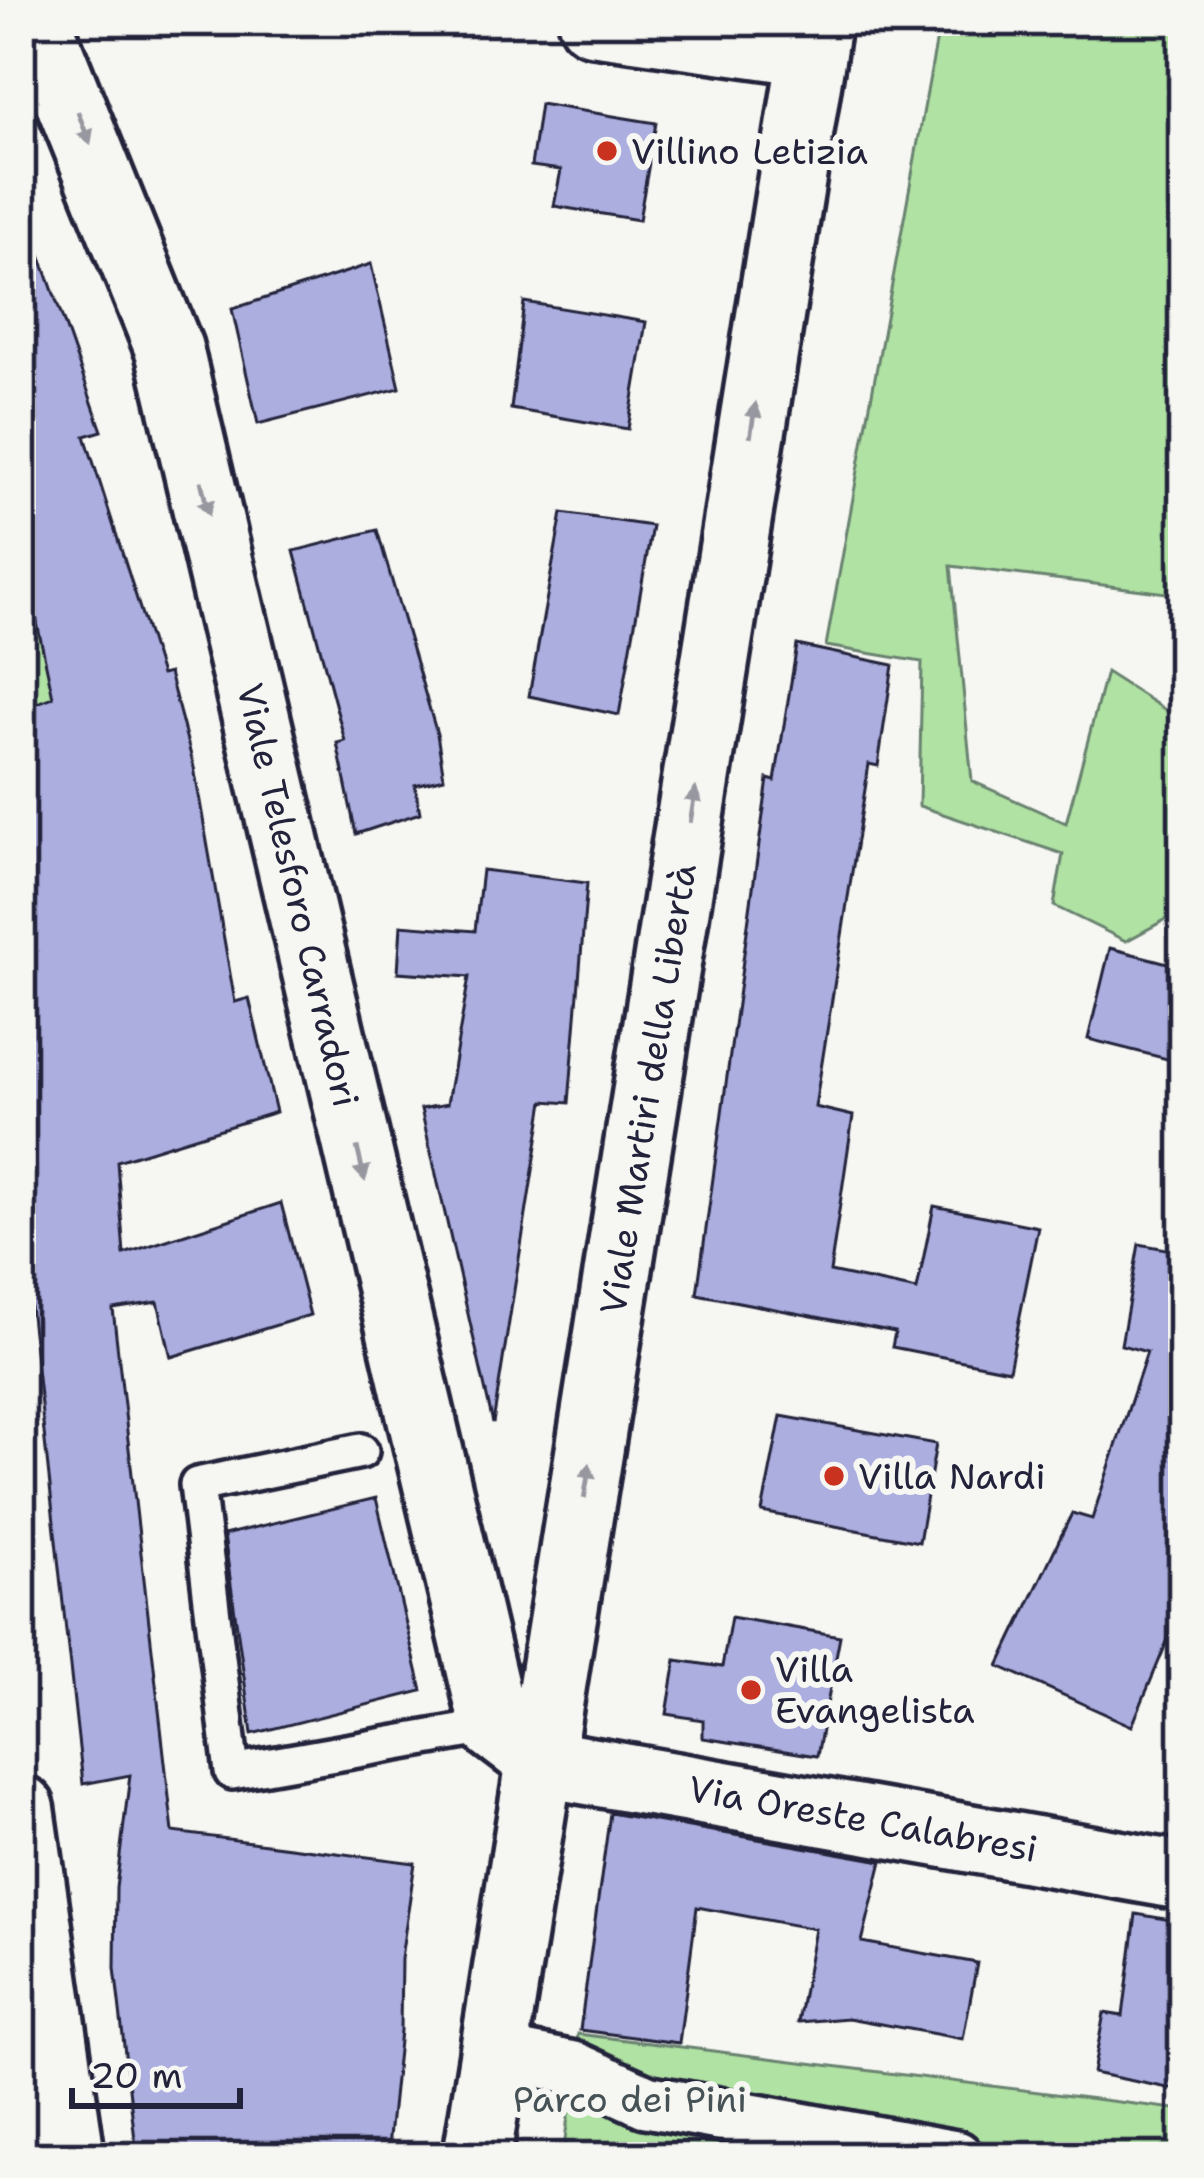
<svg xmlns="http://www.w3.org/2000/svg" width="1204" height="2178" viewBox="0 0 1204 2178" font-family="'Shantell Sans',sans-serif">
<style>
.green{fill:#b0e2a3;stroke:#69826f;stroke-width:3}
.building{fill:#abaedf;stroke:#22223b;stroke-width:3}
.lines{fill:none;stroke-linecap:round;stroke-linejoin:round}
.service-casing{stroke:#22223b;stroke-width:42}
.pedestrian-casing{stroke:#22223b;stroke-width:60}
.minor-casing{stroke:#22223b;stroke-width:75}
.secondary-casing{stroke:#22223b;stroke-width:75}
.service{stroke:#f6f6f2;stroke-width:33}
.pedestrian{stroke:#f6f6f2;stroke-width:51}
.minor{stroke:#f6f6f2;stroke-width:66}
.secondary{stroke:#f6f6f2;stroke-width:66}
.oneway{fill:#9797a0}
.poi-dot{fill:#c8321e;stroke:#f6f6f2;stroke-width:4.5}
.labels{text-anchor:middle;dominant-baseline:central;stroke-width:12;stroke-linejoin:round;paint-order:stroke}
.poi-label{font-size:36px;fill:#22223b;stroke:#f6f6f2;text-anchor:start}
.street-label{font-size:36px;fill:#22223b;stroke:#f6f6f2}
.park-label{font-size:36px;fill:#465255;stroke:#f6f6f2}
</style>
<rect width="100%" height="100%" fill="#f6f6f2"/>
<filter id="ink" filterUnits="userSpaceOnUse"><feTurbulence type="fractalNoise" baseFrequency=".00833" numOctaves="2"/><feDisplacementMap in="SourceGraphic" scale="24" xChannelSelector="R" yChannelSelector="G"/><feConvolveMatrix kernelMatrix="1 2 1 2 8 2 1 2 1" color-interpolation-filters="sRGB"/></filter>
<g filter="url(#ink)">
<path class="green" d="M940,21H1183V595L951,566L972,781L1066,823L1106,672L1183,721V910L1126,941L1054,906L1063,854L919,806L922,662L826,646Z
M21,548L41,642L84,688L21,709Z
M578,2034L1183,2110V2157H563Z"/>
<path class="building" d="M540,104L656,123L639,220L554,206L561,170L531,166Z
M28,220L102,431L85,436L161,675L169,673L194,767L235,1002L249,998L276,1112L117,1161L124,1254L281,1203L310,1315L171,1357L158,1302L113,1309L173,1832L415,1863L401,1958L400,2031L387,2157H137L115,1968L116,1888L130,1775L83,1784L21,1225V709L53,697L21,548V221Z
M371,264L400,388L258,424L232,309Z
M524,302L646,322L628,429L511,409Z
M562,513L652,526L619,715L529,696Z
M377,530L437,734L444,778L415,785L420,813L356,834L337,743L345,741L294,551Z
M797,645L893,665L878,766L869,764L815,1107L853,1116L830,1272L917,1290L934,1206L1038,1227L1009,1370L892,1347L895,1332L697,1294L768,779L775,781Z
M482,870L587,883L569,1103L544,1101L493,1423L421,1109L447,1104L469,977L398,972L401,925L475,931Z
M1110,948L1183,967V1030L1175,1061L1088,1039Z
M1139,1244L1183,1252V1603L1132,1726L999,1666L1072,1513L1092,1519L1147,1352L1121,1345Z
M781,1416L936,1444L919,1542L762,1512Z
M376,1498L422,1691L252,1734L224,1535Z
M731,1617L840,1636L817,1756L703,1738V1720L667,1714L676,1660L722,1667Z
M610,1813L882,1861L862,1942L977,1963L963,2039L848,2018L798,2022L815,1929L697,1907L679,2043L580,2030Z
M1136,1914L1183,1922V2091L1093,2073L1104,2013L1123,2016Z"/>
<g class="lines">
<defs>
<path id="service" d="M361,1451L197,1485L232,1772L494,1726"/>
<path id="pedestrian" d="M494,2052L574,2068L646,2101L956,2157"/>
<path id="minor" d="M592,21L811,52
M543,1763L1183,1876"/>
<path id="secondary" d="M37,21L169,349L494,1726L543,1763
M21,1809L71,2157
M477,2157L817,21"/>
</defs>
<use href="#service" class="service-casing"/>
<use href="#pedestrian" class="pedestrian-casing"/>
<use href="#minor" class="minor-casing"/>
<use href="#secondary" class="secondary-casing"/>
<use href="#service" class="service"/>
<use href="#pedestrian" class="pedestrian"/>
<use href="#minor" class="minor"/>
<use href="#secondary" class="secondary"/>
</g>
<defs><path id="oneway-solid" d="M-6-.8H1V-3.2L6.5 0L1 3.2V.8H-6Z" transform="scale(3)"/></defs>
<g class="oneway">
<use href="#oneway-solid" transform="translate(84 128) rotate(69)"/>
<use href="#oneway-solid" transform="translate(753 420) rotate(-81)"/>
<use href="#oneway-solid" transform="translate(205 498) rotate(77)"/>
<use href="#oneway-solid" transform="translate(693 805) rotate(-81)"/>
<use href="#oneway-solid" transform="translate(361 1164) rotate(77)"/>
<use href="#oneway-solid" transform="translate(587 1481) rotate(-81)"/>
</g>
</g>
<g class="poi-dot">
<circle cx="607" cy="151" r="12"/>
<circle cx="834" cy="1476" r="12"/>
<circle cx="751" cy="1690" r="12"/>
</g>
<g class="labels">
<g class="poi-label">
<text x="631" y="151">Villino Letizia</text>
<text x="858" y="1476">Villa Nardi</text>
<text x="775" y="1669">Villa<tspan x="775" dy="41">Evangelista</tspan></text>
</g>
<g class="street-label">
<text transform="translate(298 895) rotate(77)">Viale Telesforo Carradori</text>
<text transform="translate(648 1089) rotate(-81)">Viale Martiri della Libertà</text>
<text transform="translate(863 1819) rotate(10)">Via Oreste Calabresi</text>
</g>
<g class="park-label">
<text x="630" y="2099">Parco dei Pini</text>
</g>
</g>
<rect width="1204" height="2178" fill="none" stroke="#f6f6f2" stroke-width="72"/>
<rect x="36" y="36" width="1132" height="2106" fill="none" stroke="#22223b" stroke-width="4.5" filter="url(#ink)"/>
<path d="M72 2088v18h168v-18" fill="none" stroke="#22223b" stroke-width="6"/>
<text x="90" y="2088" font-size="36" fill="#22223b" stroke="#f6f6f2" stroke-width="9" paint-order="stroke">20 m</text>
</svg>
